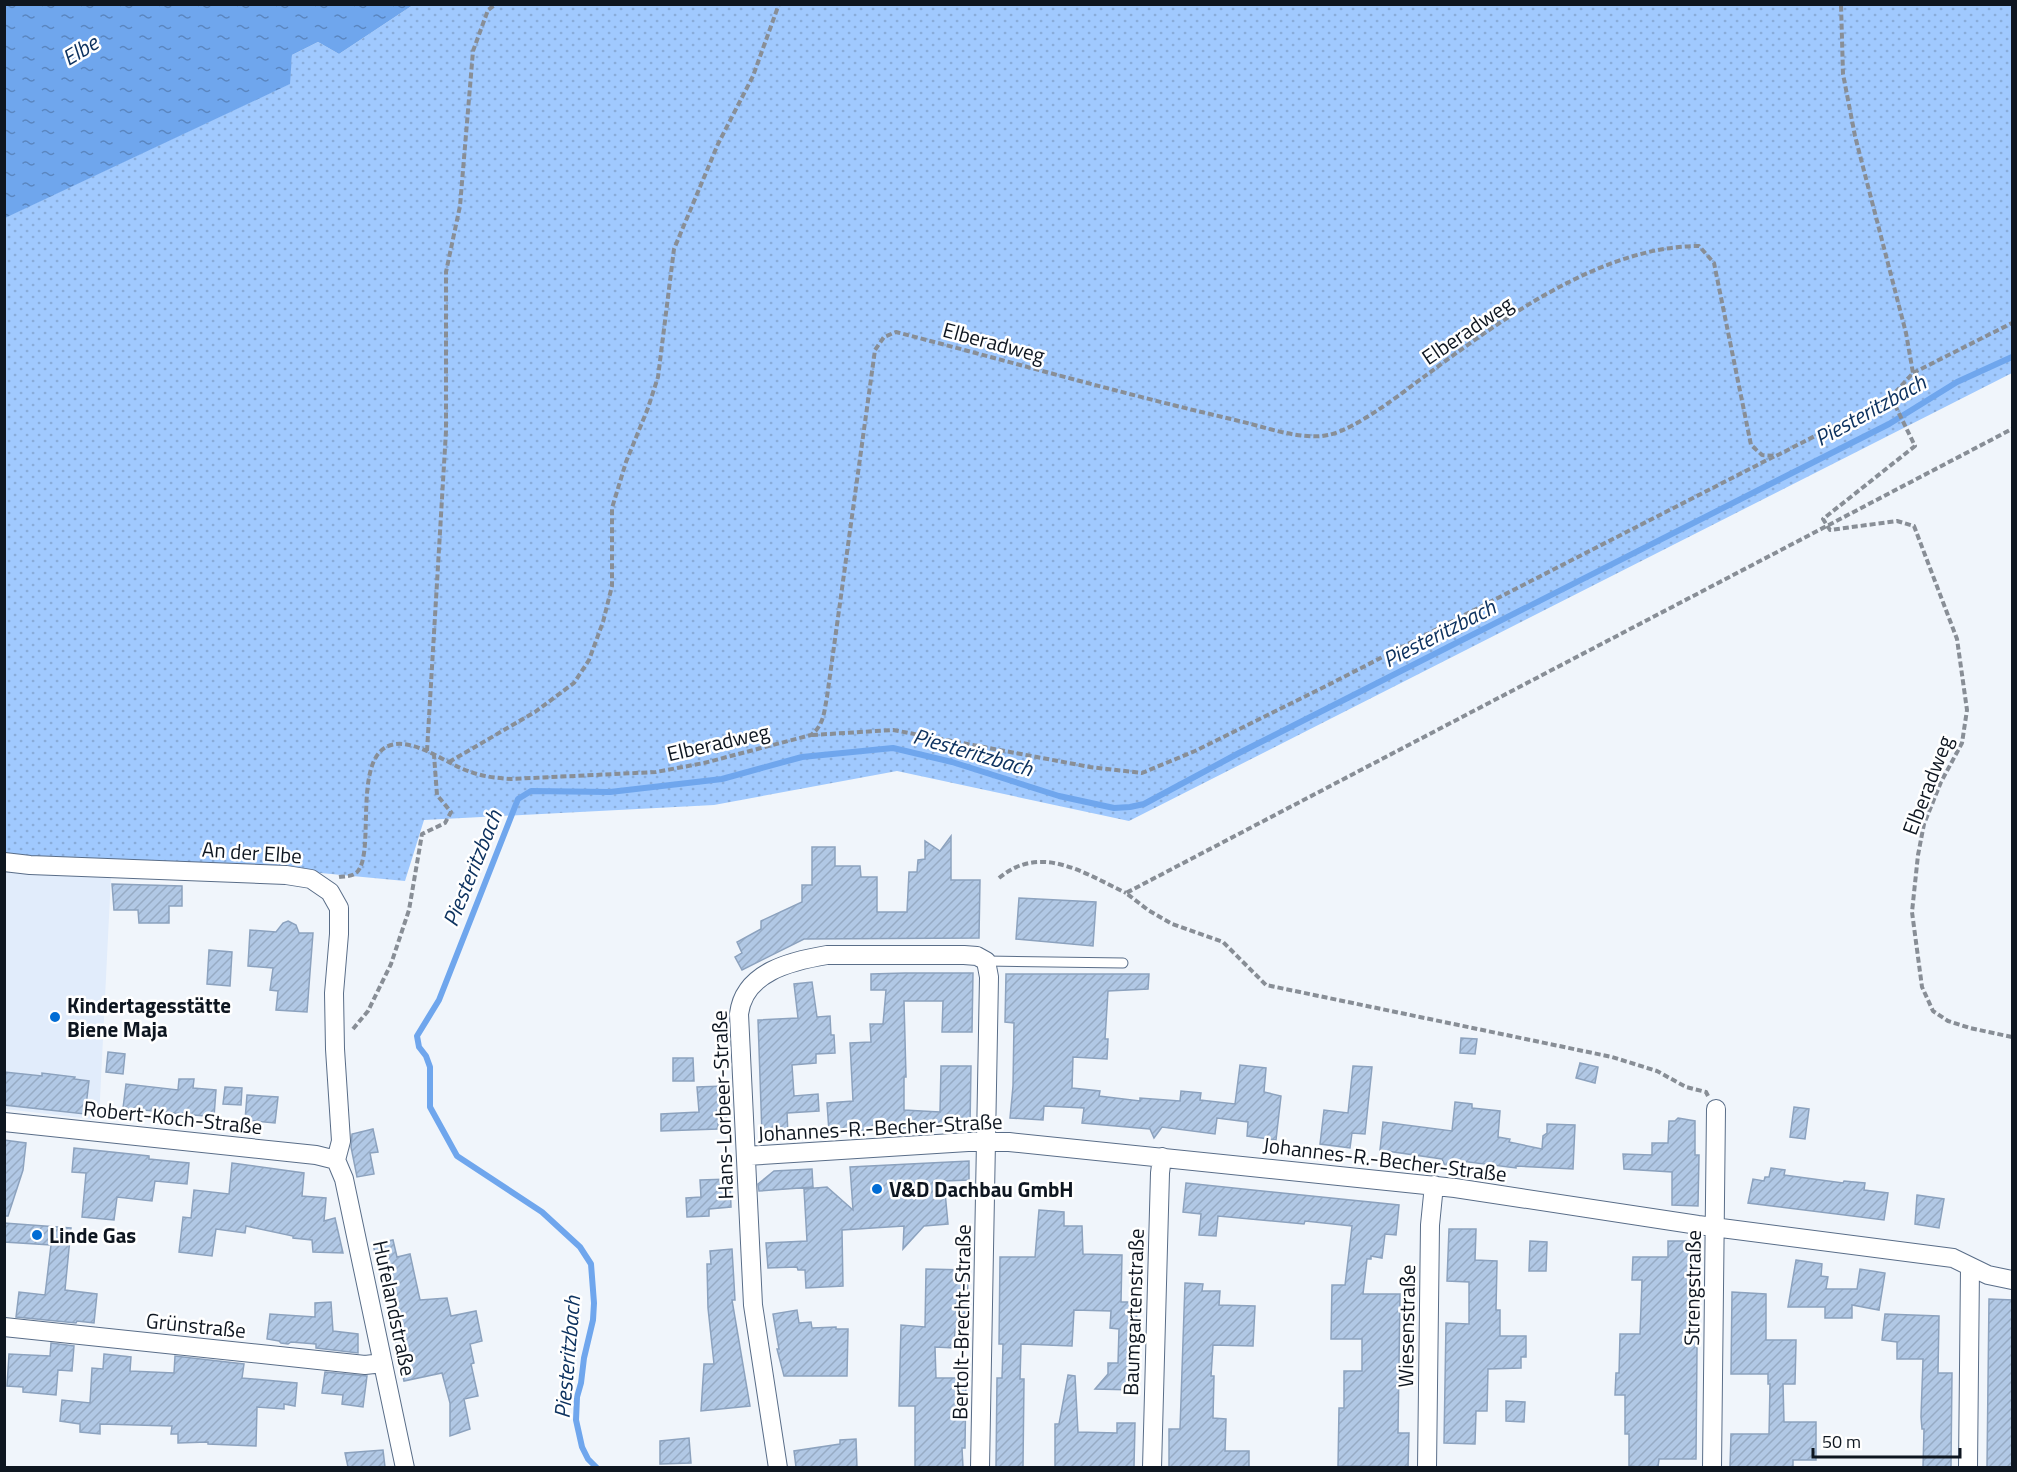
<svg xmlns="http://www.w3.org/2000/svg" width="2017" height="1472" viewBox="0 0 2017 1472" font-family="'Titillium Web',sans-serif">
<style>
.built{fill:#e1ecfb}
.grass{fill:url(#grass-dots)}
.water{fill:url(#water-ripples)}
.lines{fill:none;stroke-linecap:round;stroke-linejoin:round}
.stream{stroke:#6fa6ed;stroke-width:6}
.building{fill:url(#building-hatch);stroke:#8ca2be;stroke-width:1.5}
.lane-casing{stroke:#596d88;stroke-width:11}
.street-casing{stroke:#596d88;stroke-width:20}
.path{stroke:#888e96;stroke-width:4;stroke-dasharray:6 3;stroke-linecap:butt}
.lane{stroke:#fff;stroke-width:9}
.street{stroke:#fff;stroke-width:18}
.poi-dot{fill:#016cd4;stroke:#fff;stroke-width:2}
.labels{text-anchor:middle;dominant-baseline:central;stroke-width:5;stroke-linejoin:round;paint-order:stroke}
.street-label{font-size:21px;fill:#0e1620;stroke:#fff}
.poi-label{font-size:21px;font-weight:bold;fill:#0e1620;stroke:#fff;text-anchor:start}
.water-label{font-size:22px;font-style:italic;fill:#0e3360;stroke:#fff}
</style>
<defs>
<pattern id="grass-dots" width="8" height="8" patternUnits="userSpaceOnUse" patternTransform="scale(1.5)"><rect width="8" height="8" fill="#a0c9fe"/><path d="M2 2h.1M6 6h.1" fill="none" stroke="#89acd9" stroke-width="1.8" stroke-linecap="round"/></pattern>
<pattern id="water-ripples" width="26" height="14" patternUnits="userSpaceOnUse" patternTransform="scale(1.5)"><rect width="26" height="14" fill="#6fa6ed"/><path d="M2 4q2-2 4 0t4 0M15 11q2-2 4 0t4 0" fill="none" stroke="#5a86c0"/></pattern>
<pattern id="building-hatch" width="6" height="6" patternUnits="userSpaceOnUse" patternTransform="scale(1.5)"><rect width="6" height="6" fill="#b1c8e5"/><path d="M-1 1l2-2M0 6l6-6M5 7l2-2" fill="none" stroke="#97abc4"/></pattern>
</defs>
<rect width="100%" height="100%" fill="#f0f5fb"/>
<path class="built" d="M5,869L111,876L99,1120L5,1109Z"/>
<path class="grass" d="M413,5H2012V373L1129,821L897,771L714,805L424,820L405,881L310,872L111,865L5,854L4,218L289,84L292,55L318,42L339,54Z"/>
<path class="water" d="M4,5L5,4L413,5L339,54L318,42L292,55L290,84L5,218Z"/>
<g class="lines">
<path class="stream" d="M597,1468L588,1459L582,1447L576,1420L577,1397L581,1383L584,1358L593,1320L594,1303L591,1264L580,1247L542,1212L457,1156L430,1107V1067L426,1056L419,1047L417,1036L439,1000L518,799L531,791L610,792L722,779L802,757L893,748L952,762L1059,796L1114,808L1130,807L1144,804L1239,753L1889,424L1957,382L2012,357"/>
</g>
<path class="building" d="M951,836V880H980L979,938L804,939L742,970L735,957L742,953L737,942L761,929V921L802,902V885H812V847H835V866H860L861,877H877V912H907L909,872H917L918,860L925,859V841L940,851Z
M112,884L182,886V906H169V923H139L138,910H114Z
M1019,898L1096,902L1093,946L1016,939Z
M288,921L296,925L299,933H313L307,1012L276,1010L278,991L270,990L273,968L248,966L250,930L276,932L283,923Z
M209,950L232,952L230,986L207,984Z
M905,973H973L972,1032H942L943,1001H904L906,1077H904V1110L940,1112L941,1066H971L970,1126L916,1125V1127L829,1132L827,1103L853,1101L850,1043L871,1042L870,1024H883L886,990H871V974Z
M1006,974H1149L1148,989L1108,991L1105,1039H1108L1107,1059L1073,1057L1072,1088L1100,1091L1099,1096L1140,1101V1098L1180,1101L1181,1091L1201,1093L1200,1100L1235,1104L1240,1065L1266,1068L1264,1092L1281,1096L1276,1140L1247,1136L1248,1122L1217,1118L1215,1134L1162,1127L1154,1138L1150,1129L1082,1123L1084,1108L1044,1106L1043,1120L1010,1118L1013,1086L1014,1023L1005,1022Z
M812,982L817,1017L830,1016L831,1035H834L835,1053L816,1054V1063L792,1065L794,1096L818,1094L819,1111L787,1113L788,1134L762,1135L758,1020L798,1018L794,984Z
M1461,1038L1477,1039L1475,1054L1460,1053Z
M108,1052L125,1054L123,1074L106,1072Z
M673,1058H693L694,1081H673Z
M1580,1063L1598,1067L1595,1083L1576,1078Z
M1353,1066L1372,1067L1365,1134L1352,1133L1350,1148L1320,1144L1324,1110L1348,1113Z
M4,1072L42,1076V1073L75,1077L74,1079L89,1081L85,1114L4,1105Z
M179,1079H194L193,1088L216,1090L214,1117L123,1108L126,1084L178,1090Z
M724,1086L727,1124H718V1129L661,1131V1114L699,1112L697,1087Z
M225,1087L242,1088L241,1105L223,1104Z
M247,1095L278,1097L275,1123L245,1120Z
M1455,1102L1472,1104V1108L1500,1111L1498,1137L1510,1139L1509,1142L1542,1149L1543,1136L1547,1133V1124L1575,1125L1573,1169L1516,1166V1168L1453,1160L1447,1170L1442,1159L1380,1150L1383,1122L1452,1131Z
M1794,1107L1809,1109L1805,1139L1790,1137Z
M1678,1118L1695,1121V1155H1699L1698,1206L1672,1205V1172L1624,1169L1623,1154L1652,1155V1143H1668L1669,1121H1675Z
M373,1129L378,1152L370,1153L374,1174L357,1177L351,1147L352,1134Z
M4,1140L26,1143L23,1170L8,1216H4Z
M74,1148L149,1156V1159L189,1163L187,1184L155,1181L152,1201L117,1197L114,1220L82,1217L86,1173L72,1172Z
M969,1161V1180L944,1181L948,1224L924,1226L903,1249L904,1226L842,1230L843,1286L806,1288L805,1270H798L797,1267L768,1268L766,1243L807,1241L804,1189L827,1187L853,1210L850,1167Z
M232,1163L304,1173L302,1196L326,1198L324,1221L335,1218L343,1253L313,1252L312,1240L293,1238V1236L246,1226L245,1233L216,1229L212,1256L179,1252L183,1217L191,1218L194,1190L229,1194Z
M1771,1168L1785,1170L1784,1175L1843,1183L1844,1181L1865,1183L1864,1190L1888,1193L1884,1220L1748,1203L1753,1179L1764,1181L1765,1177H1769Z
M812,1169L813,1187L759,1191L758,1184L774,1171Z
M730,1179L731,1207L709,1209V1216L687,1217L686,1198L701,1197L700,1180Z
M1186,1183L1399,1205L1396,1235L1385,1234L1382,1258L1371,1256V1259H1367L1363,1294H1400L1398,1433H1409L1408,1467L1338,1466L1339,1408H1344V1371H1362V1339H1331L1332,1285H1345L1352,1226L1305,1221L1304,1224L1218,1216L1216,1236L1199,1235L1201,1214L1183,1212Z
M1917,1195L1944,1199L1939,1228L1915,1224Z
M1039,1210L1064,1212V1226H1082L1083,1254L1122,1255L1121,1302H1137L1135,1390L1095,1389L1108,1374V1363H1118L1119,1329L1110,1328L1111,1311L1074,1310L1072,1346L1021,1344L1020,1379H1024L1023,1467H996L997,1378H1002L1003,1344H999L1000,1257H1035Z
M4,1223L71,1228L65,1290L97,1294L94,1323L77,1321L76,1323L16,1317L19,1292L45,1295L51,1245L4,1242Z
M1449,1229H1476L1475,1260L1497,1261L1496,1310H1500V1336H1526V1357H1521V1368L1488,1369L1487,1411H1476L1475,1444L1444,1443L1446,1323L1469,1324V1282L1447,1281Z
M393,1240L397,1257L410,1254L420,1300L447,1298L451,1316L476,1311L482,1341L470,1344L474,1363L471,1364L478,1396L464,1399L470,1429L450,1436V1403L442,1373L404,1381L387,1302H394L384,1260L377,1262L373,1244Z
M1530,1241L1547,1242L1546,1271H1529Z
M1668,1241H1698L1696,1459H1659L1658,1467H1638L1629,1466V1434H1625V1395H1615L1616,1373H1619L1620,1334H1640L1642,1280H1632L1633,1257H1668Z
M732,1249L735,1300H732L750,1406L701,1411L704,1364H714L708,1308L707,1264H711L710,1251Z
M1796,1260L1822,1264L1821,1276L1828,1277L1826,1289H1857L1860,1269L1885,1273L1879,1310L1852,1305V1318H1825V1307H1788Z
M926,1269L967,1270L968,1280L966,1330L955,1329L954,1348L935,1347L936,1378H966L965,1448H962L963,1467H915V1406H899L901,1325L925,1327Z
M1185,1283L1203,1284L1202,1291H1220L1219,1305L1255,1306L1253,1346L1213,1345L1211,1376H1214L1213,1418L1226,1419L1225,1451H1249V1467H1169V1429H1180Z
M1732,1292L1766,1294V1340H1796L1795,1384H1783L1784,1422H1816V1460H1793V1467H1730L1731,1434H1769L1770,1384H1768V1374H1731Z
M1989,1299L2013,1300V1467H1987Z
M331,1302L333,1331L358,1334V1353L316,1348V1344L291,1342L288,1344L281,1343L279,1341L267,1339L270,1314L315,1317V1303Z
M797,1310L799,1323L811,1322L812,1328L836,1327V1329H848L847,1376H784L777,1349H779L773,1314Z
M1885,1314L1939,1316L1938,1373H1952L1951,1467H1923L1924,1429H1922L1921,1417L1923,1359H1897V1342L1882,1340Z
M51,1343L74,1346L72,1371L58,1370L56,1395L23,1392V1387L7,1386L9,1354L50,1356Z
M104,1354L131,1357L130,1371L174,1373L175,1356L244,1364L242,1378L297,1383L295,1406L284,1404V1409L257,1407L256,1446L208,1444V1442L178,1443V1434H171L172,1426L100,1424V1434L80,1432V1424L60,1421L62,1400L90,1403L92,1368L103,1369Z
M325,1372L367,1376L363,1407L342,1404L343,1395L322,1393Z
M1068,1375L1075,1376L1078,1432L1117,1433V1423H1135L1134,1467H1055V1424H1059Z
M1506,1401L1525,1402L1524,1422L1506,1421Z
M689,1438L691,1463L660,1464V1441Z
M856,1439L857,1467H796L794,1451L840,1444V1440Z
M383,1450L385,1467H348L345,1453Z"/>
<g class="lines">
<defs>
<path id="lane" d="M986,961L1123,963"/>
<path id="street" d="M4,862L30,865L286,875L311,879L330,892L339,908V934L334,993L335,1049L341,1141L336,1160
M4,1122L316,1155L336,1160
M746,1156L968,1142H1009L1455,1188L1698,1225L1953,1258L1988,1275L2012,1280
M336,1160L344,1179L405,1468
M4,1327L365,1365L383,1363
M778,1468L753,1305L739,1014C744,972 791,961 827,955H964L977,956L986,961L989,977L980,1468
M1152,1468L1160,1173L1162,1157
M1427,1468L1430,1225L1434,1185
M1712,1468L1716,1109
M1968,1468L1970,1267"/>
</defs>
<use href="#lane" class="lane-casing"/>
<use href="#street" class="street-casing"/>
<path class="path" d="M1913,373L2012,323
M1891,397L1915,446L1823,519L1830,530L1897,521L1914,526L1957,639L1967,710L1962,743L1941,782L1924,824L1918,855L1912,912L1922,987L1933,1011L1948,1021L1970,1028L2012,1037
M812,735L893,730L1090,767L1142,773L1195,751L1326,686L1775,456
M427,751L446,431V272L460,206L473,51L488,10L496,4
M449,762L535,712L574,683L589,660L603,622L612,586V508L626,462L648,408L658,377L674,249L718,144L753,76L779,4
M339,877C345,876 351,877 356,873C376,857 353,765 386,747C411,734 447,765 471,772C484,777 498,778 511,779L656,772L704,763L811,735C824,725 824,712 827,697L875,350L884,337L896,332C1008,361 1119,393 1231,419C1259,425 1300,441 1328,435C1355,430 1402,393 1425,376C1501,320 1601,246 1699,246L1714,263L1751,445L1762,455L1776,456L1891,397L1913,373L1906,333L1855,136L1843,74L1841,4
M999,878C1041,843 1084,873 1126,893
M353,1029L368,1011L391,964L409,910L422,834L445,823L451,812L437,795L434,755
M1708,1096L1706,1092L1686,1087L1657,1071L1612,1057L1266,985L1223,942L1172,924L1148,910L1126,893L2012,429"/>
<use href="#lane" class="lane"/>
<use href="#street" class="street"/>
</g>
<g class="poi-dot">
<circle cx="55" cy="1017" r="6"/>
<circle cx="877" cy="1189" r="6"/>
<circle cx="37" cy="1235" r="6"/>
</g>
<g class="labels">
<g class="street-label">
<text transform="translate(1467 330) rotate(-34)">Elberadweg</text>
<text transform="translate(994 342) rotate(15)">Elberadweg</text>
<text transform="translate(718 742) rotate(-13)">Elberadweg</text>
<text transform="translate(1927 785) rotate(-69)">Elberadweg</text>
<text transform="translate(252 852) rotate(4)">An der Elbe</text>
<text transform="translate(722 1105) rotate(-92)">Hans-Lorbeer-Straße</text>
<text transform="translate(173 1117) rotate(6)">Robert-Koch-Straße</text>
<text transform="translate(880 1127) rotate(-3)">Johannes-R.-Becher-Straße</text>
<text transform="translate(1385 1159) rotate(7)">Johannes-R.-Becher-Straße</text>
<text transform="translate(1692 1288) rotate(-89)">Strengstraße</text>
<text transform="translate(395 1308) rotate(78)">Hufelandstraße</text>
<text transform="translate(1133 1312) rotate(-88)">Baumgartenstraße</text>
<text transform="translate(961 1322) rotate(-89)">Bertolt-Brecht-Straße</text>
<text transform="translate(196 1325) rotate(6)">Grünstraße</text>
<text transform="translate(1406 1326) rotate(-89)">Wiesenstraße</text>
</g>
<g class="poi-label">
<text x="67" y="1005">Kindertagesstätte<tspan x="67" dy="24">Biene Maja</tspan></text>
<text x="889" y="1189">V&amp;D Dachbau GmbH</text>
<text x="49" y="1235">Linde Gas</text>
</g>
<g class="water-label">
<text transform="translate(80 50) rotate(-31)">Elbe</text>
<text transform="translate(1870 410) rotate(-29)">Piesteritzbach</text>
<text transform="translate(1439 633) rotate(-27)">Piesteritzbach</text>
<text transform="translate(973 752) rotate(16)">Piesteritzbach</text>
<text transform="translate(472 868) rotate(-68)">Piesteritzbach</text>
<text transform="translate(567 1357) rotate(-85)">Piesteritzbach</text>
</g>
</g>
<rect width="2017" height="1472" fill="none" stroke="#0e1620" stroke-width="12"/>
<path d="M1813 1448v9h147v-9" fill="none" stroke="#0e1620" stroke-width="3"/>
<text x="1822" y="1448" font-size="18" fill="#0e1620" stroke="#ffffff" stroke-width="4.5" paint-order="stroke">50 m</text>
</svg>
